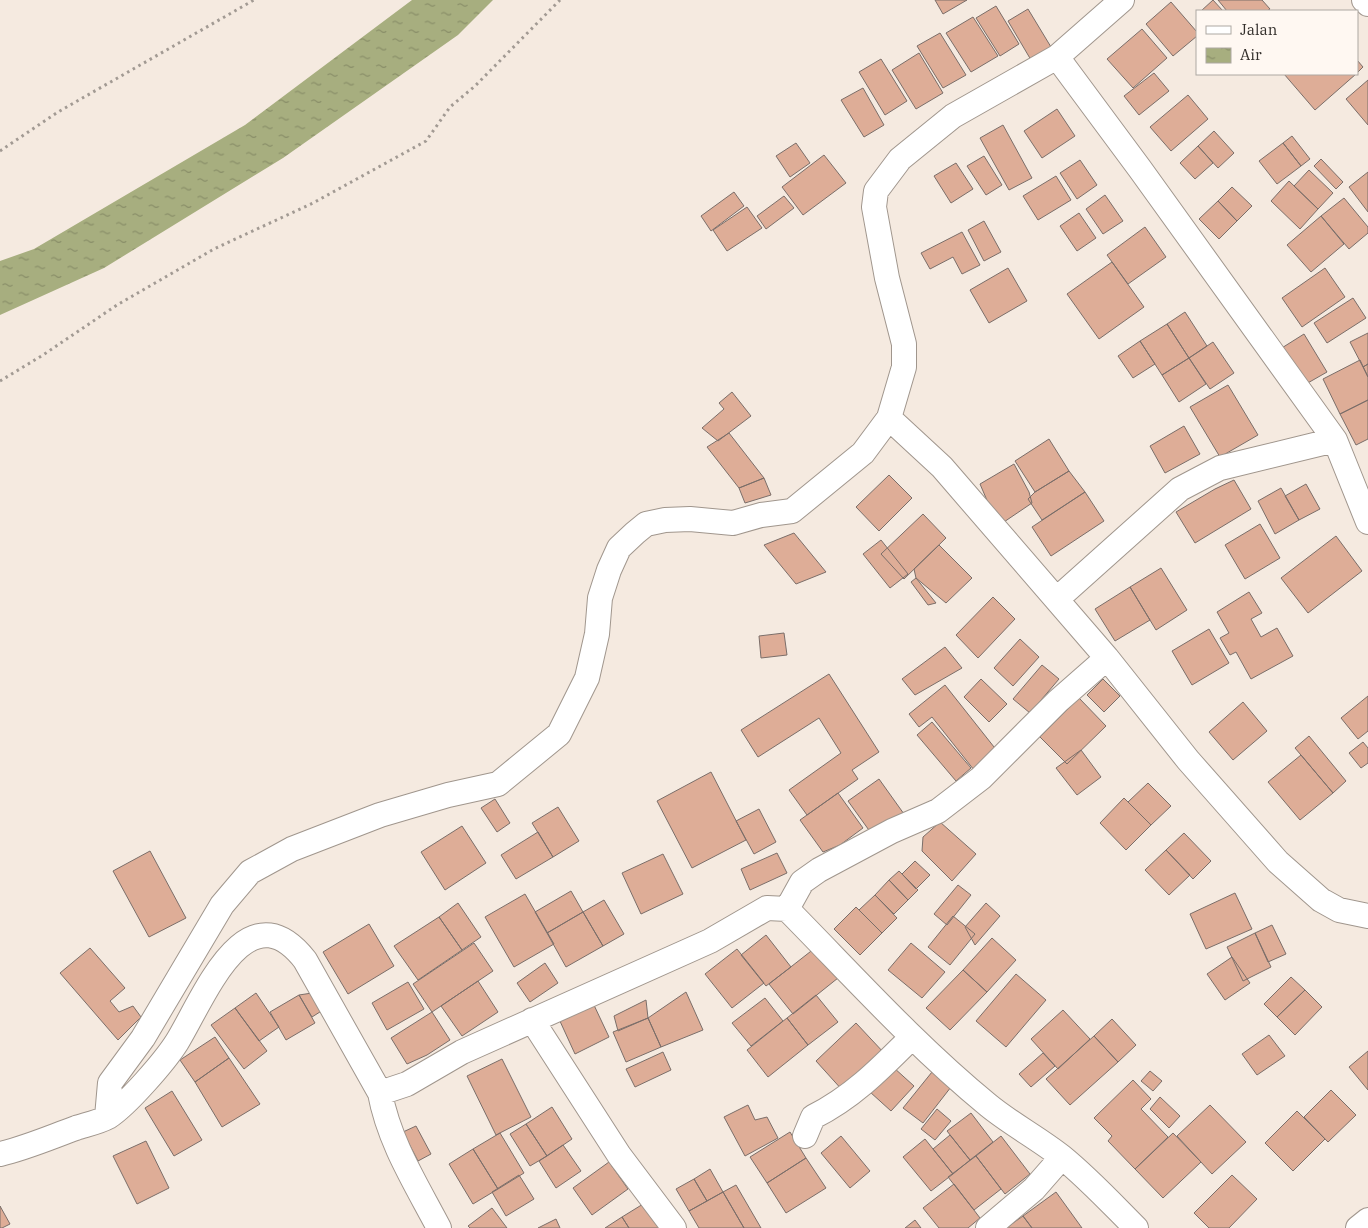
<svg xmlns="http://www.w3.org/2000/svg" width="1368" height="1228" viewBox="0 0 1368 1228" font-family="'IBM Plex Serif',serif">
<style>
.water{fill:url(#water-ripples)}
.building{fill:#dead97;stroke:#7b6e69}
.lines{fill:none;stroke-linecap:round;stroke-linejoin:round}
.minor-casing{stroke:#a0968d;stroke-width:26}
.path{stroke:#a29a93;stroke-width:3;stroke-dasharray:2.5 4;stroke-linecap:butt}
.minor{stroke:#fff;stroke-width:24}
</style>
<defs>
<pattern id="water-ripples" width="26" height="14" patternUnits="userSpaceOnUse" patternTransform="scale(1.25)"><rect width="26" height="14" fill="#a7ae7f"/><path d="M2 4q2-2 4 0t4 0M15 11q2-2 4 0t4 0" fill="none" stroke="#898e68"/></pattern>
</defs>
<rect width="100%" height="100%" fill="#f5eae0"/>
<path class="water" d="M412,0H493L458,35L283,158L104,268L0,315V261L34,249L245,125Z"/>
<path class="building" d="M935,0H967L943,14Z
M1213,0L1223,11H1201Z
M1218,0H1262L1270,9L1267,11H1227Z
M1171,2L1197,32V36L1173,56L1146,24Z
M996,6L1019,44L1000,56L976,18Z
M1028,9L1051,47L1031,60L1008,21Z
M973,17L998,56L971,72L946,33Z
M1142,29L1167,58L1133,88L1107,59Z
M940,33L966,75L943,88L917,46Z
M919,53L943,93L916,109L892,70Z
M881,59L907,101L885,115L859,72Z
M1357,60L1363,67L1357,73Z
M1154,73L1169,91L1139,115L1124,96Z
M1284,74H1356L1315,110Z
M1368,80V125L1346,99Z
M863,88L884,125L864,137L841,100Z
M1188,95L1208,119L1171,151L1150,127Z
M1057,109L1075,136L1042,158L1024,131Z
M1003,125L1032,178L1009,190L980,138Z
M1214,131L1234,153L1218,168L1198,146Z
M1292,136L1310,159L1301,166L1283,143Z
M796,143L810,163L790,177L776,156Z
M1283,143L1301,166L1277,184L1259,161Z
M1198,146L1213,163L1195,179L1180,163Z
M824,155L846,183L803,215L782,187Z
M984,156L1002,185L986,195L967,166Z
M1321,159L1343,182L1336,189L1314,166Z
M1080,160L1097,185L1077,199L1060,173Z
M956,163L973,189L951,203L934,176Z
M1309,170L1333,193L1318,209L1294,186Z
M1368,172V212L1349,187Z
M1056,176L1071,200L1038,220L1023,196Z
M1289,181L1318,209L1300,229L1271,201Z
M1232,187L1252,206L1237,221L1218,201Z
M734,192L744,206L711,231L701,216Z
M1105,195L1123,221L1103,234L1086,209Z
M784,196L794,208L766,229L757,216Z
M1344,198L1368,227V233L1349,249L1321,216Z
M1218,201L1237,221L1219,239L1199,219Z
M747,207L762,228L727,251L713,230Z
M1079,213L1096,238L1077,251L1060,226Z
M1321,216L1344,244L1311,272L1287,245Z
M984,221L1001,252L984,261L968,230Z
M1145,227L1166,257L1128,284L1107,255Z
M962,232L980,265L962,274L953,257L930,269L921,253Z
M1112,262L1144,307L1099,339L1067,294Z
M1008,268L1027,301L989,323L970,290Z
M1325,268L1345,297L1302,327L1282,298Z
M1353,298L1366,318L1327,343L1314,323Z
M1185,312L1207,346L1189,358L1167,324Z
M1167,324L1189,358L1162,375L1140,341Z
M1368,333V364L1363,367L1350,342Z
M1304,334L1327,372L1299,388L1277,351Z
M1140,341L1155,364L1133,378L1118,356Z
M1213,342L1234,373L1210,389L1189,358Z
M1189,358L1206,384L1179,402L1162,375Z
M1360,360L1368,377V400L1340,414L1323,379Z
M1368,364V377L1363,367Z
M1228,385L1258,435L1220,457L1190,407Z
M732,392L751,416L718,441L702,428L724,409L719,403Z
M1368,400V439L1356,445L1340,414Z
M1184,426L1200,454L1165,473L1150,446Z
M729,433L764,478L739,488L707,447Z
M1049,439L1069,471L1035,492L1015,461Z
M1014,464L1029,492L1032,503L998,526L980,484Z
M1069,471L1085,492L1042,520L1028,499L1035,492Z
M889,475L912,498L879,531L856,507Z
M764,478L771,495L745,503L739,488Z
M1234,480L1251,509L1195,543L1176,512L1215,489Z
M1306,484L1320,509L1299,520L1285,496Z
M1281,488L1299,520L1275,534L1258,501Z
M1085,492L1104,521L1051,556L1032,527Z
M923,514L946,538L904,579L881,554Z
M1260,524L1280,558L1245,579L1225,545Z
M794,533L826,572L796,584L764,545Z
M1336,536L1362,571L1308,613L1281,578Z
M881,540L908,574L890,588L863,554Z
M939,545L972,578L946,603L916,578L914,569Z
M1161,568L1187,610L1156,630L1130,587Z
M916,578L936,603L928,605L911,582Z
M1130,587L1150,620L1115,641L1095,609Z
M1249,592L1262,613L1251,619L1261,637L1277,628L1293,656L1251,679L1236,652L1230,655L1220,638L1229,633L1217,612Z
M993,597L1015,619L978,658L956,635Z
M1209,629L1229,663L1192,685L1172,651Z
M784,633L787,655L761,658L759,636Z
M1020,639L1039,657L1013,686L994,668Z
M945,647L962,668L915,695L902,679Z
M1042,665L1059,679L1030,713L1013,699Z
M829,674L879,752L852,770L858,779L807,815L789,790L841,753L819,718L758,757L741,730Z
M981,679L1007,704L989,722L964,697Z
M1103,679L1120,696L1104,712L1087,695Z
M945,685L998,752L974,770L932,717L919,727L909,714Z
M1368,696V731L1358,739L1341,718Z
M1079,698L1106,726L1067,764L1040,737Z
M1243,702L1267,731L1233,760L1209,732Z
M932,722L971,768L956,781L917,735Z
M1309,736L1346,781L1333,793L1295,748Z
M1363,742L1368,748V763L1361,768L1349,753Z
M1081,750L1101,777L1077,795L1056,768Z
M1301,755L1333,793L1300,820L1268,782Z
M711,772L746,840L692,868L657,801Z
M879,779L904,814L871,833L848,801Z
M1148,783L1171,806L1151,825L1128,802Z
M838,793L863,828L840,845L823,852L800,820Z
M1124,798L1151,825L1126,850L1100,823Z
M495,799L510,823L497,832L481,808Z
M558,807L579,841L553,857L532,823Z
M759,809L776,842L754,854L736,821Z
M940,822L976,854L952,881L922,851L923,837Z
M462,826L486,863L445,890L421,852Z
M538,832L553,857L516,879L501,855Z
M1184,833L1211,861L1193,879L1166,850Z
M1166,850L1190,875L1169,895L1145,870Z
M150,851L186,918L149,937L113,871Z
M777,853L787,873L750,890L741,869Z
M663,854L683,894L641,914L622,873Z
M915,861L930,875L916,889L902,874Z
M899,871L918,890L908,900L889,880Z
M889,880L908,900L894,914L875,895Z
M958,885L971,895L947,925L934,914Z
M571,891L583,912L547,933L535,912Z
M1235,893L1252,929L1206,949L1190,914Z
M525,894L554,944L514,967L485,917Z
M875,895L897,918L882,933L859,910Z
M604,900L624,934L603,946L583,912Z
M458,903L481,937L462,950L439,917Z
M986,903L1000,916L975,945L965,927Z
M856,907L882,933L860,955L834,929Z
M583,912L603,946L566,967L547,933Z
M953,916L975,934L950,965L928,947Z
M439,917L462,950L418,980L394,946Z
M369,924L394,966L348,994L323,952Z
M1272,925L1286,954L1268,962L1255,933Z
M1255,933L1271,967L1243,981L1227,947Z
M766,935L791,967L766,986L741,955Z
M992,938L1016,960L987,992L963,970Z
M474,943L493,971L432,1012L413,984Z
M911,943L945,972L922,998L888,970Z
M90,948L125,988L110,1001L119,1012L133,1006L141,1017L118,1040L60,973Z
M815,948L838,978L793,1014L769,984Z
M737,949L764,983L732,1008L705,974Z
M1232,957L1250,983L1225,1000L1207,974Z
M545,963L558,983L530,1002L517,983Z
M963,970L987,992L950,1030L926,1008Z
M1016,974L1046,1000L1006,1047L976,1021Z
M1291,977L1305,990L1277,1017L1264,1004Z
M478,981L498,1012L462,1036L441,1006Z
M408,982L424,1009L387,1030L372,1003Z
M1305,990L1322,1007L1295,1035L1277,1017Z
M686,992L703,1030L661,1047L648,1018Z
M256,993L279,1027L259,1041L235,1008Z
M312,993L323,1010L312,1017L299,995Z
M299,995L315,1023L286,1040L270,1012Z
M816,995L838,1022L808,1045L787,1018Z
M765,998L783,1021L751,1046L732,1023Z
M646,1000L648,1018L618,1031L614,1016Z
M593,1003L609,1037L575,1054L559,1019Z
M235,1008L267,1051L244,1069L211,1025Z
M1063,1010L1090,1039L1058,1069L1031,1039Z
M432,1012L450,1040L427,1055L407,1064L391,1038Z
M648,1018L661,1047L626,1062L613,1032Z
M787,1018L808,1045L768,1077L747,1050Z
M1112,1019L1136,1045L1118,1062L1094,1036Z
M856,1023L885,1054L844,1092L816,1061Z
M1269,1035L1285,1056L1257,1075L1242,1054Z
M1094,1036L1118,1062L1070,1105L1046,1079Z
M215,1037L229,1058L195,1082L180,1060Z
M1368,1051V1090L1349,1067Z
M663,1052L671,1070L635,1087L626,1069Z
M1043,1053L1055,1066L1031,1087L1019,1074Z
M229,1058L260,1104L222,1127L195,1082Z
M502,1059L531,1117L496,1135L467,1076Z
M893,1067L914,1086L891,1111L870,1092Z
M1150,1071L1162,1081L1153,1091L1141,1081Z
M932,1072L951,1087L923,1123L903,1108Z
M1133,1080L1151,1099L1141,1109L1168,1137L1135,1169L1108,1141L1112,1136L1094,1118Z
M1331,1090L1356,1115L1328,1142L1304,1117Z
M172,1091L202,1140L174,1156L145,1108Z
M1160,1097L1180,1116L1169,1128L1150,1109Z
M748,1105L755,1120L767,1117L778,1138L745,1156L724,1117Z
M1210,1105L1246,1142L1212,1174L1177,1136Z
M552,1107L572,1139L547,1156L526,1124Z
M937,1109L951,1121L935,1140L921,1129Z
M1297,1111L1325,1139L1293,1171L1265,1143Z
M971,1113L993,1142L970,1160L947,1131Z
M526,1124L547,1156L530,1166L510,1134Z
M416,1126L431,1154L418,1161L403,1132Z
M790,1132L806,1158L767,1183L750,1157Z
M500,1133L524,1173L498,1189L473,1149Z
M1173,1133L1201,1162L1163,1198L1135,1169Z
M950,1135L970,1160L953,1174L933,1149Z
M841,1136L870,1171L850,1188L821,1153Z
M1001,1136L1030,1174L1005,1194L976,1156Z
M925,1139L953,1174L931,1191L903,1157Z
M146,1141L169,1188L137,1204L113,1156Z
M563,1145L581,1171L556,1188L539,1161Z
M473,1149L498,1189L473,1204L449,1164Z
M976,1156L1001,1189L974,1210L948,1177Z
M806,1158L826,1188L786,1213L767,1183Z
M609,1162L628,1189L592,1215L573,1188Z
M710,1169L723,1192L707,1201L694,1179Z
M519,1175L534,1199L506,1216L492,1192Z
M1232,1175L1257,1199L1229,1228H1209L1194,1213Z
M694,1179L707,1201L689,1211L676,1189Z
M954,1184L980,1218L968,1228H939L923,1208Z
M736,1185L761,1228H744L723,1192Z
M723,1192L744,1228H699L689,1211Z
M1056,1192L1082,1228H1032L1023,1216Z
M648,1201L665,1228H629L622,1217Z
M0,1206L10,1224L2,1228H0Z
M492,1208L507,1228H470L468,1226Z
M1023,1216L1032,1228H1006Z
M622,1217L629,1228H605Z
M556,1219L560,1228H538Z
M915,1220L921,1228H905Z"/>
<g class="lines">
<defs>
<path id="minor" d="M1364,0L1368,4
M1057,57L1140,169L1335,440L1368,522
M889,418L942,467L1107,658L1188,760L1278,862L1321,900L1339,910L1368,916
M1057,599L1180,489L1220,468L1335,440
M787,909L802,882L819,870L892,831L938,811L981,778L1058,701L1107,658
M532,1020L619,1155L674,1228
M380,1093C389,1142 416,1184 439,1228
M107,1117L110,1083L143,1038L222,905L250,872L292,849L380,815L448,795L498,784L559,734L587,678L597,634L600,598L609,570L619,548L635,533L646,524L665,520L690,519L733,523L761,515L792,511L863,453L889,418L904,367V344L887,278L874,207L876,191L900,159L953,116L1057,57L1122,0
M805,1136L813,1117C853,1097 881,1068 912,1037
M0,1154C26,1148 51,1137 76,1128C85,1125 99,1122 108,1117C127,1105 165,1061 177,1042C203,1000 246,885 305,960L380,1093L407,1084L462,1052L710,941L767,908L787,909C853,976 915,1045 988,1105C1011,1124 1038,1138 1062,1157C1089,1179 1112,1204 1136,1228
M988,1228L1034,1189L1062,1157
M1358,1228L1368,1220"/>
</defs>
<use href="#minor" class="minor-casing"/>
<path class="path" d="M0,151L58,112L254,0
M0,381L43,355L117,305L214,249L313,203L426,141L450,107L475,86L560,0"/>
<use href="#minor" class="minor"/>
</g>
<rect x="1196" y="10" width="162" height="65" fill="#fff8f2" stroke="#ada8a2"/>
<rect x="1206" y="26" width="25" height="8" fill="#ffffff" stroke="#ada8a2"/>
<text x="1240" y="35" font-size="15" fill="#332f2b">Jalan</text>
<rect x="1206" y="48" width="25" height="15" fill="url(#water-ripples)" stroke="#ada8a2"/>
<text x="1240" y="60" font-size="15" fill="#332f2b">Air</text>
</svg>
